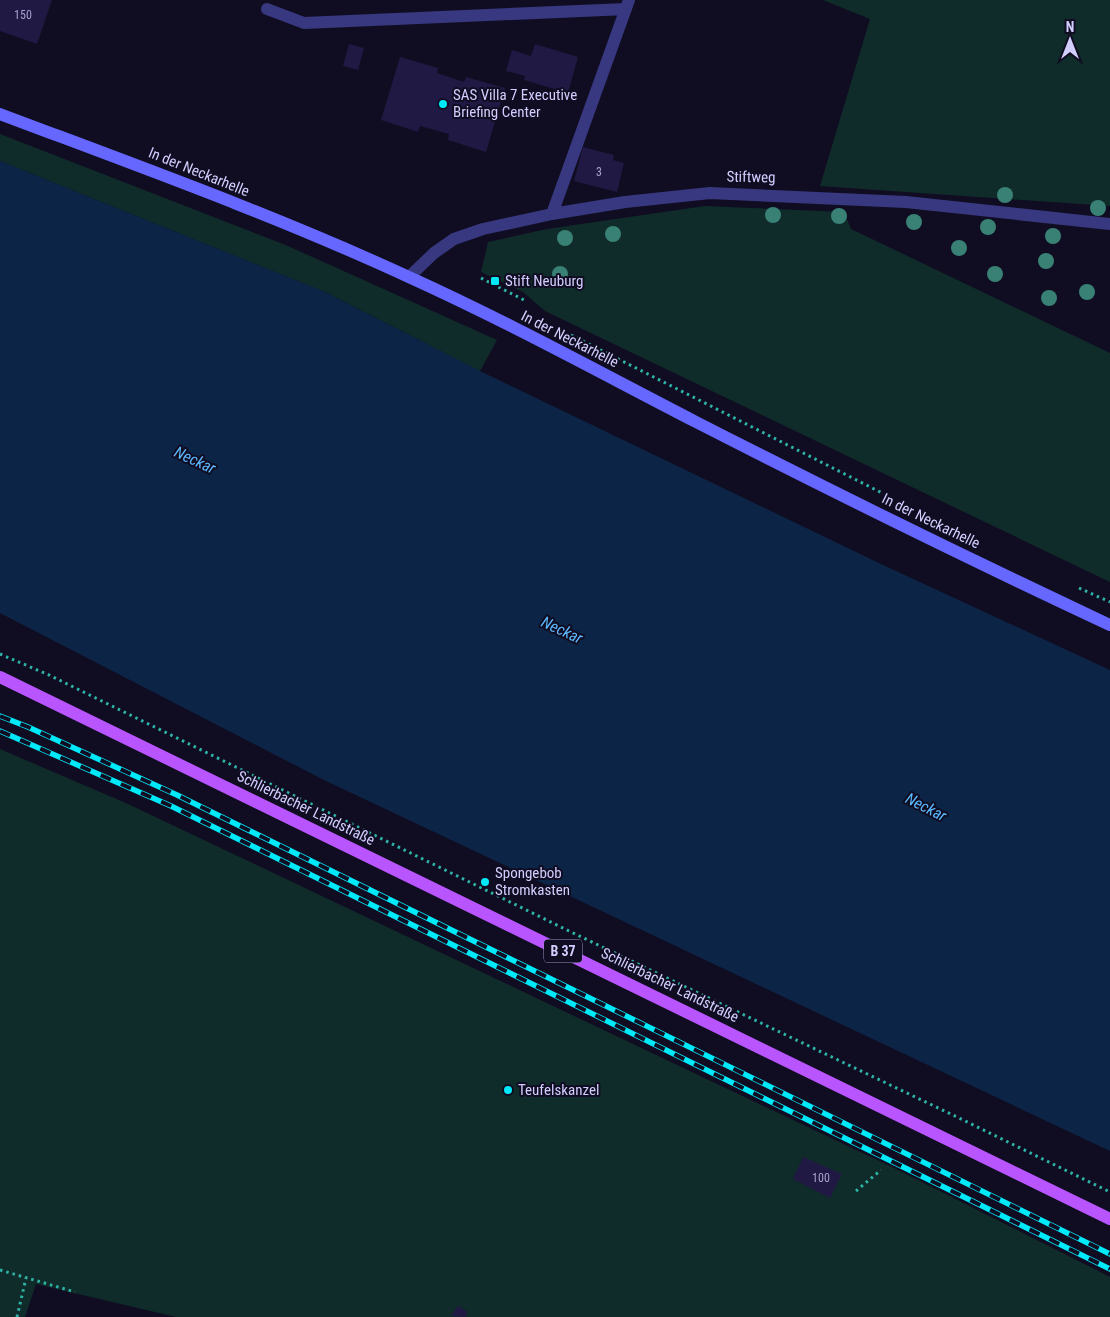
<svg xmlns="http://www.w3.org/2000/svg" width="1110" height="1317" viewBox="0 0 1110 1317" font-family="'Roboto Condensed',sans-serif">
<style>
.green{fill:#102c2a}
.water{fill:#0c2547}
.building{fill:#201943}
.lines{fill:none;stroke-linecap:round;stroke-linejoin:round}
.path{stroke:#2db4a7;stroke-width:3;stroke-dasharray:2.5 4;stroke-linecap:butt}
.minor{stroke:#383881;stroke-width:12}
.secondary{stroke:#6567ff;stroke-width:12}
.primary{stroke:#b955ff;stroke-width:12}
.rail-casing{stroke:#00e9f9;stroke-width:5.5}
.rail{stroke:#100d22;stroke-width:4;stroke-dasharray:11;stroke-linecap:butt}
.tree{fill:#398175}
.poi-dot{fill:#00e9f9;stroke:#100d22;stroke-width:2}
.labels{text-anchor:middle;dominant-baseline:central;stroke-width:4;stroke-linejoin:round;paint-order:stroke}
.number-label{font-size:12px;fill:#a6a1d0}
.shield{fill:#100d22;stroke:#9894bd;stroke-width:1}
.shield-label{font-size:14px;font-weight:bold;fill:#d2ceff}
.poi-label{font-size:15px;fill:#d2ceff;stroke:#100d22;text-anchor:start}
.street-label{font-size:15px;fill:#d2ceff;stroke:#100d22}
.water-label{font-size:16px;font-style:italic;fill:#5cb9ff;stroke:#100d22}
</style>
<rect width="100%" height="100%" fill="#100d22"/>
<path class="green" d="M823,0H1110V206L820,186L870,19Z
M0,134L288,246L497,340L480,371L325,292L0,161Z
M705,206L844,212L851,229L1110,353V582L545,311L523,292L481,272L488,242L547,229Z
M0,749L128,804L894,1168L1110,1277V1317H176L36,1284L25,1317H0Z"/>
<path class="water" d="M0,161L325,292L480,371L883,565L1110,670V1151L324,780L0,613Z"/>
<path class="building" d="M0,0H52L37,44L0,31Z
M349,44L364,48L358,70L343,66Z
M535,44L578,57L568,93L524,80L525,76L506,71L512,50L531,56Z
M400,57L438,68L437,73L464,82L466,77L505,88L486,152L448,140L449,134L420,126L418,132L381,120Z
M583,147L614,155L613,160L624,163L617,192L574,181Z
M803,1157L842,1174L830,1198L793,1179Z
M458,1306L468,1312L465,1317L451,1316Z"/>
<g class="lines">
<path class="path" d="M481,278L524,300
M571,335L884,494
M1079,588L1110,602
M0,654L49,675L569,931L957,1117L1110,1192
M856,1191L881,1170
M0,1270L75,1292
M17,1317L26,1278"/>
<path class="minor" d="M267,9L304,23L626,9
M552,214L629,0
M409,277L434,253L454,239L483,229L552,214L625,202L710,193L906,202L1110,224"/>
<path class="secondary" d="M0,114C138,166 277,216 411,278C508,322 601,373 696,422C833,492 971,560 1110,625"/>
<path class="primary" d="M0,677L1110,1219"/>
<defs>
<path id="rail" d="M0,716L28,727L177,795L1110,1254
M0,731L171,806L1110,1269"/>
</defs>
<use href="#rail" class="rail-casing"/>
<use href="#rail" class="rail"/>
</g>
<g class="tree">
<circle cx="1005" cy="195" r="8"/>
<circle cx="1098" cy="208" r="8"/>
<circle cx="773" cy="215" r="8"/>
<circle cx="839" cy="216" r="8"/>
<circle cx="914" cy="222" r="8"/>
<circle cx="988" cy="227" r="8"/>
<circle cx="613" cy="234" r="8"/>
<circle cx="1053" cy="236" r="8"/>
<circle cx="565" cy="238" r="8"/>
<circle cx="959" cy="248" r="8"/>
<circle cx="1046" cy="261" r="8"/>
<circle cx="560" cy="274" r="8"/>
<circle cx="995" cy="274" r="8"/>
<circle cx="1087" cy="292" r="8"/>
<circle cx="1049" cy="298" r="8"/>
</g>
<g class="poi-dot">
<circle cx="443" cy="104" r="5"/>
<rect x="490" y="276" width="10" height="10" rx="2.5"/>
<circle cx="485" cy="882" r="5"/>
<circle cx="508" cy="1090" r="5"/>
</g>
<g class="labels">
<g class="number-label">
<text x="23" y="15">150</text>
<text x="599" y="172">3</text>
<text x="821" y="1178">100</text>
</g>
<rect class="shield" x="544" y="939.5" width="38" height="23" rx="4"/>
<g class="shield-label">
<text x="563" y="951">B 37</text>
</g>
<g class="poi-label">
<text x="453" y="95">SAS Villa 7 Executive<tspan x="453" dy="17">Briefing Center</tspan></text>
<text x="505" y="281">Stift Neuburg</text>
<text x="495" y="873">Spongebob<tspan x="495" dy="17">Stromkasten</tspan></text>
<text x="518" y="1090">Teufelskanzel</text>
</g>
<g class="street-label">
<text transform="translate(199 172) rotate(22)">In der Neckarhelle</text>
<text transform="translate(751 177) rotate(1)">Stiftweg</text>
<text transform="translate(570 339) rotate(27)">In der Neckarhelle</text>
<text transform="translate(931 521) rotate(26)">In der Neckarhelle</text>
<text transform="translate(306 808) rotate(26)">Schlierbacher Landstraße</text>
<text transform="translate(670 985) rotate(26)">Schlierbacher Landstraße</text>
</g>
<g class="water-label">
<text transform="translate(195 460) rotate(25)">Neckar</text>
<text transform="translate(562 630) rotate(25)">Neckar</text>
<text transform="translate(926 807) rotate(27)">Neckar</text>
</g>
</g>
<g transform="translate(1070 40)" stroke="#100d22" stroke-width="4" paint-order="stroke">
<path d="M0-4L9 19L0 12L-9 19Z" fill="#d2ceff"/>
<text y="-8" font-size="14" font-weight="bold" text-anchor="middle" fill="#d2ceff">N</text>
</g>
</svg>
